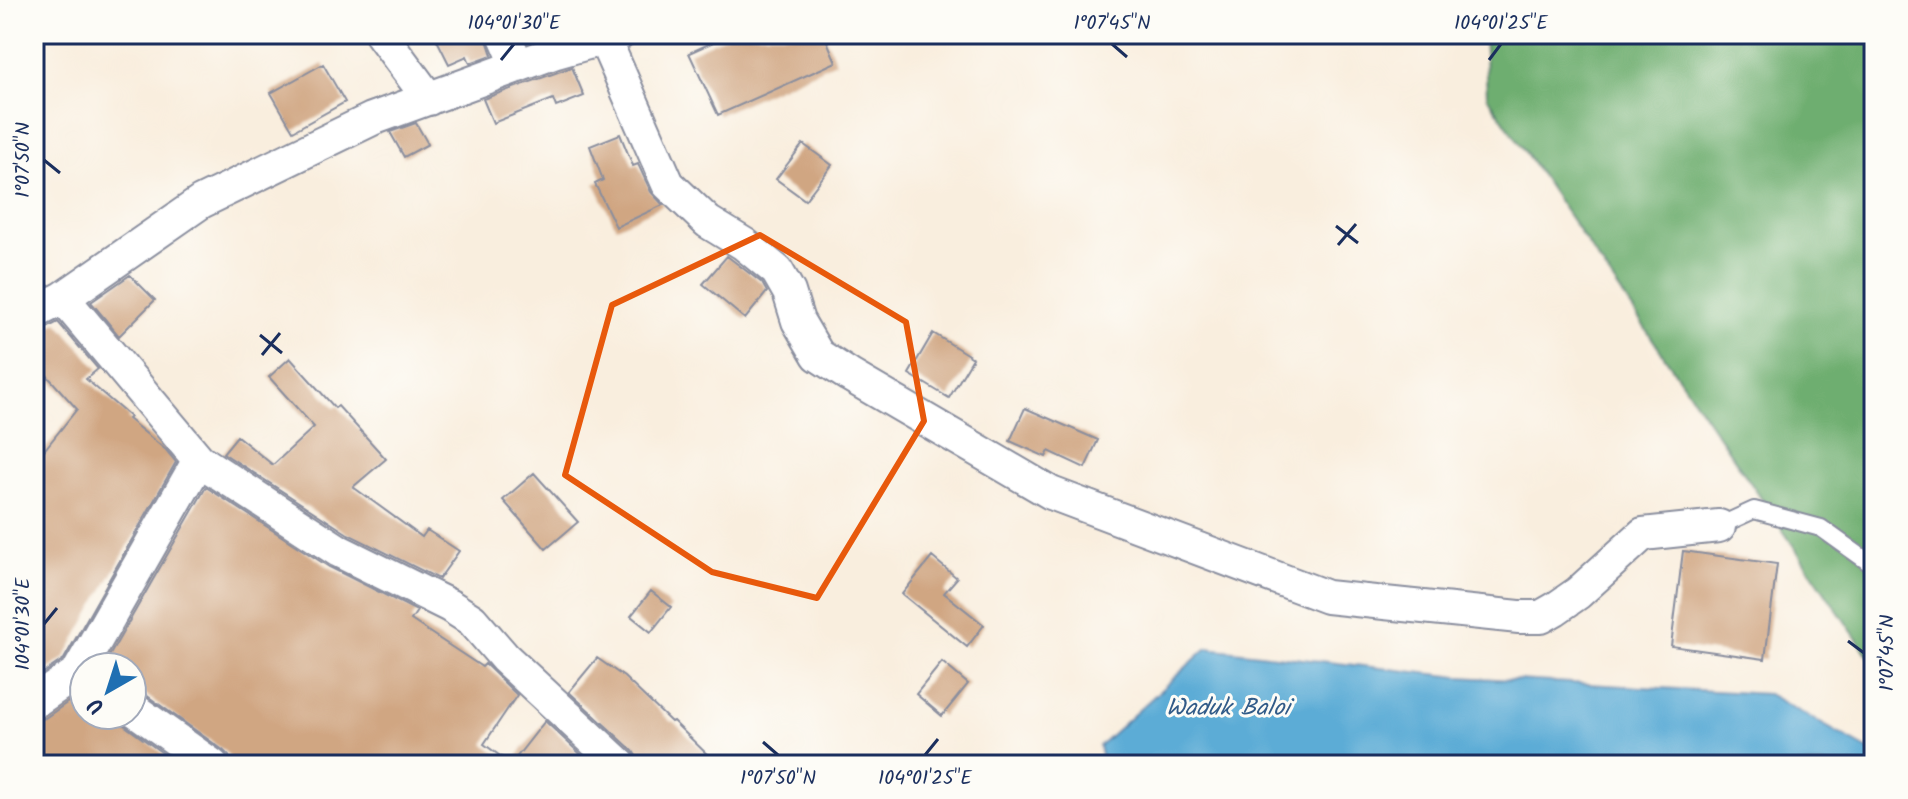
<svg xmlns="http://www.w3.org/2000/svg" width="1908" height="799" viewBox="0 0 1908 799" font-family="Kalam,sans-serif">
<style>
.forest{fill:#6eae70;stroke:#446e67;stroke-width:2}
.water{fill:#5cacd6;stroke:#3c6e9a;stroke-width:2}
.building{fill:#d0a682}
.lines{fill:none;stroke-linecap:round;stroke-linejoin:round}
.service-casing{stroke:#8a8e9e;stroke-width:20}
.minor-casing{stroke:#8a8e9e;stroke-width:36}
.service{stroke:#fff;stroke-width:16}
.minor{stroke:#fff;stroke-width:32}
.marked{fill:none;stroke:#e8590c;stroke-width:6;stroke-linejoin:round}
.ticks{fill:none;stroke:#1b2f5e;stroke-width:3}
.labels{text-anchor:middle;dominant-baseline:central;stroke-width:6;stroke-linejoin:round;paint-order:stroke}
.water-label{font-size:24px;font-style:italic;fill:#325b88;stroke:#fdfcf7}
.neatline{fill:none;stroke:#1b2f5e;stroke-width:3}
.ticks-label{font-size:20px;text-anchor:middle;fill:#1b2f5e}
</style>
<rect width="100%" height="100%" fill="#fdfcf7"/>
<filter id="ink" filterUnits="userSpaceOnUse"><feTurbulence type="fractalNoise" baseFrequency=".0125" numOctaves="2"/><feDisplacementMap in="SourceGraphic" scale="16" xChannelSelector="R" yChannelSelector="G"/><feConvolveMatrix kernelMatrix="1 2 1 2 8 2 1 2 1" color-interpolation-filters="sRGB"/></filter>
<filter id="wash" filterUnits="userSpaceOnUse"><feTurbulence type="fractalNoise" baseFrequency=".006" numOctaves="4" result="noise"/><feDisplacementMap in="SourceGraphic" scale="32" xChannelSelector="R" yChannelSelector="G"/><feGaussianBlur stdDeviation="1.8" result="paint"/><feColorMatrix in="noise" values="0 0 0 0 0 0 0 0 0 0 0 0 0 0 0 0 0 1.4 0 .05"/><feComposite in="paint" operator="in"/></filter>
<g filter="url(#wash)">
<rect width="100%" height="100%" fill="#f9eede"/>
<path class="forest" d="M1484,34H1874V664L1487,96Z"/>
<path class="water" d="M1207,648L1459,677L1768,694L1874,753V765H1103L1099,746Z"/>
<g id="blocks">
<path class="building" d="M434,34H485L492,55L470,63L467,56L449,64Z
M731,34H824L836,62L718,115L689,53Z
M323,64L345,102L293,131L271,93Z
M572,67L584,96L556,107L553,99L493,123L483,99Z
M416,123L428,144L404,157L390,132Z
M620,134L633,166L638,164L651,192L663,205L616,227L595,184L603,180L590,146Z
M803,144L832,165L805,200L776,179Z
M727,256L762,283L767,292L745,319L703,284Z
M130,275L155,300L119,336L91,302Z
M58,322L98,369L86,379L130,417L128,419L166,450L176,462L64,659L34,679V463L77,409L34,361V332L43,330Z
M933,333L973,358L949,398L909,374Z
M290,358L335,408L338,406L386,459L353,487L422,537L427,530L459,551L439,579L348,534L223,453L237,436L273,465L314,427L269,377Z
M1025,408L1098,440L1085,468L1049,451L1046,457L1010,441Z
M534,473L578,522L546,549L503,500Z
M206,487L329,567L417,611L411,620L482,667L485,664L517,695L484,744L511,764L545,721L592,765H231L229,756L223,750L143,693L132,689V667H103Z
M1683,551L1777,564L1765,659L1671,646Z
M932,557L957,578L944,593L984,625L967,647L902,594Z
M651,591L671,607L651,632L631,616Z
M597,658L624,677L671,722L673,721L718,765H638V759L633,751L569,692Z
M942,662L968,684L942,716L916,694Z
M84,691V715H114L121,723L179,765H34V721L45,718Z"/>
</g>
</g>
<g filter="url(#ink)">
<use href="#blocks" fill-opacity="0" stroke="#8a8e9e" stroke-width="2"/>
<g class="lines">
<defs>
<path id="service" d="M1719,526L1754,510L1821,528L1874,566"/>
<path id="minor" d="M381,34L429,99
M504,34L518,66
M604,38L668,184L708,222L744,244L777,271L789,292L798,321L818,355L849,375L1051,493L1327,597L1519,617H1541L1555,609L1578,593L1643,534L1719,526
M63,298L199,460L339,551L450,606L472,620L505,658L620,765
M34,313L63,298L201,202L372,119L556,52L619,34
M34,702L78,672L199,460
M132,708L212,765"/>
</defs>
<use href="#service" class="service-casing"/>
<use href="#minor" class="minor-casing"/>
<use href="#service" class="service"/>
<use href="#minor" class="minor"/>
</g>
</g>
<path class="marked" d="M760,235L906,322L924,421L817,598L712,572L565,475L612,305Z"/>
<path class="ticks" d="M1112,44L1127,57M501,60L514,44M1489,60L1501,44M44,160L60,173M1336,226L1358,243M1338,245L1356,224M260,335L282,353M262,355L280,333M44,624L57,608M1848,641L1864,653M763,742L778,755M925,755L938,739"/>
<g class="labels">
<g class="water-label">
<text x="1228" y="708">Waduk Baloi</text>
</g>
</g>
<rect width="1908" height="799" fill="none" stroke="#fdfcf7" stroke-width="88"/>
<g transform="translate(108 691) rotate(219)"><circle r="38" fill="#fdfcf7" stroke="#a3aaba" stroke-width="2"/>
<path d="M0-6L14 30L0 20L-14 30Z" fill="#1f6fb2"/>
<text y="-12" font-size="22" font-weight="bold" text-anchor="middle" fill="#1b2f5e">U</text>
</g>
<rect x="44" y="44" width="1820" height="711" class="neatline"/>
<g class="ticks-label">
<text x="514" y="29">104°01'30"E</text>
<text x="1112" y="29">1°07'45"N</text>
<text x="1501" y="29">104°01'25"E</text>
<text transform="translate(22 160) rotate(-90)" y="7">1°07'50"N</text>
<text transform="translate(22 624) rotate(-90)" y="7">104°01'30"E</text>
<text transform="translate(1886 653) rotate(-90)" y="7">1°07'45"N</text>
<text x="778" y="784">1°07'50"N</text>
<text x="925" y="784">104°01'25"E</text>
</g>
</svg>
